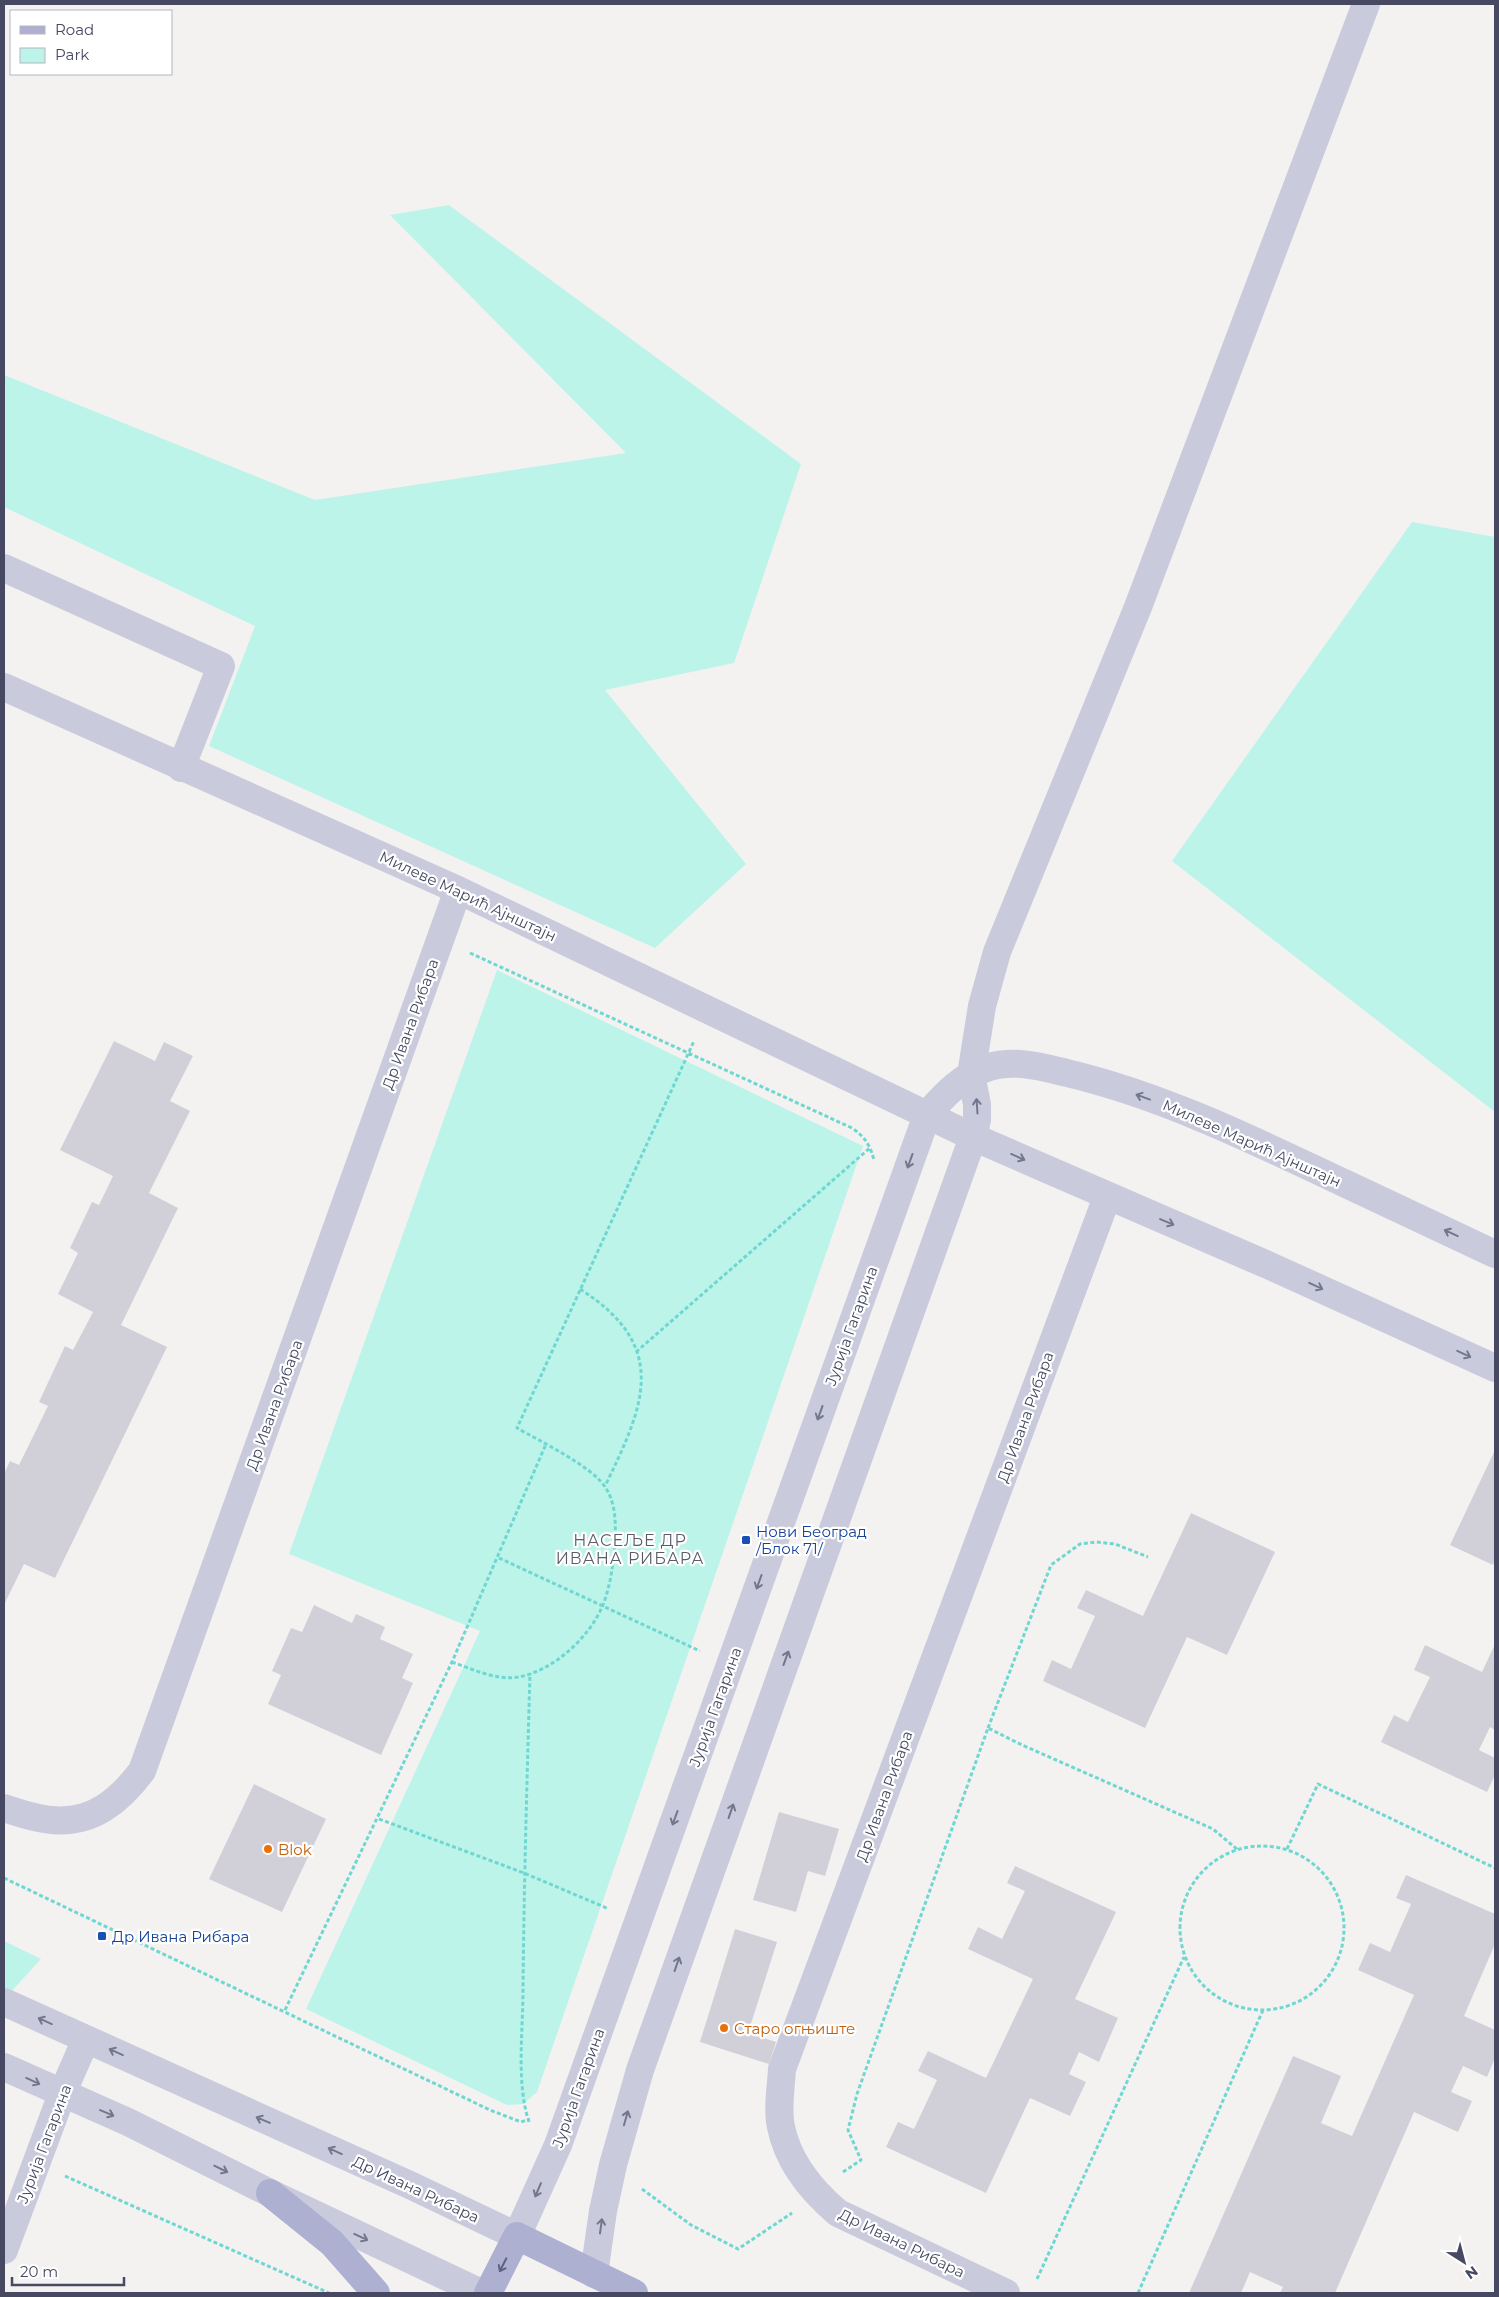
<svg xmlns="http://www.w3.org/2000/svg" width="1499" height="2297" viewBox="0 0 1499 2297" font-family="Montserrat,sans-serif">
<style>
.green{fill:#bcf4ea}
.building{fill:#d1d0d9}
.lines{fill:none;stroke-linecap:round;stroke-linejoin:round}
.path{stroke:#6fd7d1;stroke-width:3;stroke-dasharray:4 2.5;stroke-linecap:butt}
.minor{stroke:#c9cbdc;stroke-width:28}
.major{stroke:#aeb0d2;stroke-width:28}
.oneway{stroke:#74768c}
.oneway2{stroke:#60637d}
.transit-dot{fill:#1a4fb4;stroke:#fff;stroke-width:2}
.food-dot{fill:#e8710a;stroke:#fff;stroke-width:2}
.labels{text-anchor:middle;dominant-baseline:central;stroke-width:4.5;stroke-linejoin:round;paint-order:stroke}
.street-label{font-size:15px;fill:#464961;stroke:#fff}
.transit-label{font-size:15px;fill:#164399;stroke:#fff;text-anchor:start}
.food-label{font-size:15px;fill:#c56008;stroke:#fff;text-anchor:start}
.neighbourhood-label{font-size:16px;letter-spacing:1px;fill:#5c5c67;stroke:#fff}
</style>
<rect width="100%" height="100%" fill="#f3f2f1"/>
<path class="green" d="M449,205L801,464L734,663L605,690L746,864L655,948L209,746L255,626L4,507V375L315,500L626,453L390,215Z
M1412,522L1495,537V1112L1172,861Z
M497,970L863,1146L537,2092L523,2104L507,2105L306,2009L480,1631L289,1554Z
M4,1941L41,1959L10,1993L4,1990Z"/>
<path class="building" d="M114,1041L155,1061L164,1042L193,1056L170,1101L190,1111L149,1193L178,1208L121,1325L167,1347L55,1578L24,1564L4,1605V1474L10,1461L19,1465L48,1406L39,1402L65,1346L73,1350L93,1312L58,1294L78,1253L70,1248L92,1202L99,1205L113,1176L60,1150Z
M1495,1450V1559L1493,1565L1450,1545Z
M1191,1513L1275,1552L1227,1655L1187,1637L1145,1728L1043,1681L1052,1660L1071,1669L1095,1616L1077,1608L1086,1590L1143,1616Z
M314,1605L352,1623L356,1614L385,1627L380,1639L413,1654L402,1678L413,1683L381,1755L268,1704L281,1675L272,1671L291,1628L302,1632Z
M1495,1644V1730L1490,1727L1479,1750L1495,1758V1775L1487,1792L1381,1742L1394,1715L1408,1722L1430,1677L1414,1670L1425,1645L1482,1672Z
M254,1784L326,1819L282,1912L209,1879Z
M779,1812L839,1829L825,1876L808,1871L796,1912L753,1900Z
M1015,1866L1116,1912L1075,1999L1118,2018L1099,2062L1079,2052L1069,2074L1086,2082L1070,2116L1030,2098L986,2193L886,2147L898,2122L914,2129L937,2080L918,2071L928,2051L986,2078L1033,1979L968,1949L978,1927L1002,1939L1025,1891L1007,1883Z
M1406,1875L1495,1914V1944L1464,2016L1495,2030V2058L1487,2077L1463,2066L1451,2092L1472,2101L1458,2132L1414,2112L1335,2293H1280L1283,2287L1250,2272L1241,2293H1189L1293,2056L1341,2076L1321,2123L1352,2136L1414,1995L1358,1970L1370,1943L1390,1952L1411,1904L1396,1898Z
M735,1929L777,1942L748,2033L776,2042L769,2064L700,2042Z"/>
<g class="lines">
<path class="path" d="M470,953L852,1128C865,1137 870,1145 874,1160
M580,1289C671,1347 644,1406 605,1486
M636,1352L871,1147
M499,1558L700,1651
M452,1662C472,1669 497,1681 519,1677C554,1670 589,1638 603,1605C611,1584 614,1560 615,1538C616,1521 615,1501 605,1487C593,1467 538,1440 517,1428L694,1041
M988,1728L1051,1565L1080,1544L1096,1542L1115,1544L1148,1557
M379,1819L524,1873L609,1909
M1180 1928a82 82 0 1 1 164 0a82 82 0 1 1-164 0Z
M1287,1849L1318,1784L1495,1868
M4,1878L490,2110L521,2122L530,2119
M285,2010L452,1662L546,1444
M529,2122C516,2083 523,2031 523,1990C524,1884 527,1779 530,1673
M843,2172L861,2160L848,2130L857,2094L988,1728L1022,1745L1213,1829L1238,1850
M65,2176L329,2293
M642,2189L691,2225L738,2249L792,2213
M1037,2279L1184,1957
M1138,2293L1263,2010"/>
<path class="minor" d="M4,568L221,666L181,768
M4,687L458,890L973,1137L1270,1266L1495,1368
M4,1808C19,1813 36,1819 52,1820C93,1824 120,1800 142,1771L458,890
M4,2002L412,2186L517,2236L558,2145L927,1115C944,1095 963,1075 989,1067C1014,1059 1042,1067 1067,1073C1164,1096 1255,1141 1344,1183C1395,1207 1445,1231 1495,1254
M4,2067L128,2122L270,2193L481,2293
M4,2250L62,2094L86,2039
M594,2274L603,2211L613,2165L640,2070L973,1137L977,1120V1104L971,1075L982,1006L997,952L1138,607L1366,4
M1006,2293L838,2213C812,2191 788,2162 781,2127C777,2109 781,2088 782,2069L1107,1197"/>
<path class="major" d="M270,2193L332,2243L376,2293
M488,2293L517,2236L634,2293"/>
</g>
<defs><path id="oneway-shaft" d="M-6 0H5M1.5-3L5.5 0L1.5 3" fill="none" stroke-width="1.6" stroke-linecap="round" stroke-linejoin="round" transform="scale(1.25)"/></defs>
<g class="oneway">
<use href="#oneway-shaft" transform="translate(1143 1097) rotate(-160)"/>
<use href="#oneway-shaft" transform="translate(977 1106) rotate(-94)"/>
<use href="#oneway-shaft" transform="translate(1018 1157) rotate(24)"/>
<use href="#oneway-shaft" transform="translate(910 1161) rotate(110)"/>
<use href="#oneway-shaft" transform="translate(1167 1222) rotate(23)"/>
<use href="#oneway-shaft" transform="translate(1451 1233) rotate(-155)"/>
<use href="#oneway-shaft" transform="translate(1316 1286) rotate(25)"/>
<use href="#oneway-shaft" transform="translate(1464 1354) rotate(25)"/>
<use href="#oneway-shaft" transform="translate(820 1413) rotate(110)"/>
<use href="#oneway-shaft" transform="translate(759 1582) rotate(110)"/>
<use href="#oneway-shaft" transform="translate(786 1658) rotate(-70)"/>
<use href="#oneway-shaft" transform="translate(731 1811) rotate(-71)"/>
<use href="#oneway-shaft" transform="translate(675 1818) rotate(110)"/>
<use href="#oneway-shaft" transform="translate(677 1964) rotate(-71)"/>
<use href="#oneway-shaft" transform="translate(45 2021) rotate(-156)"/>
<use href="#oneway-shaft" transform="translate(116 2052) rotate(-156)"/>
<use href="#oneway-shaft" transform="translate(33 2081) rotate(25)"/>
<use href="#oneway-shaft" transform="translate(107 2113) rotate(23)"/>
<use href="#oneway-shaft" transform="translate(626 2118) rotate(-74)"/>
<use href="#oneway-shaft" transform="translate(263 2120) rotate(-157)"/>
<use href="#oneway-shaft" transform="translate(335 2151) rotate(-156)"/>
<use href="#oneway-shaft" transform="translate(221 2169) rotate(26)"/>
<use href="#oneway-shaft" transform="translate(538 2190) rotate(113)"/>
<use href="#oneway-shaft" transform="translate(601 2226) rotate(-82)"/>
<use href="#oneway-shaft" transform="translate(361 2237) rotate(25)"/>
</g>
<use class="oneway2" href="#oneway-shaft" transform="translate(503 2265) rotate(117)"/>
<g class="transit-dot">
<rect x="741" y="1535" width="10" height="10" rx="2.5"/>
<rect x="97" y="1931" width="10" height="10" rx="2.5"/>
</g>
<g class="food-dot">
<circle cx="268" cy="1849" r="5"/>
<circle cx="724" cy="2028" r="5"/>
</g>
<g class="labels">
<g class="street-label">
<text transform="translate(468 896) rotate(25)">Милеве Марић Ајнштајн</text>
<text transform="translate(410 1024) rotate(-70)">Др Ивана Рибара</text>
<text transform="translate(1252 1143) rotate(24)">Милеве Марић Ајнштајн</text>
<text transform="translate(851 1326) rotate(-70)">Јурија Гагарина</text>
<text transform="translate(274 1405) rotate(-70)">Др Ивана Рибара</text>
<text transform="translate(1025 1417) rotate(-70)">Др Ивана Рибара</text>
<text transform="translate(715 1707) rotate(-70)">Јурија Гагарина</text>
<text transform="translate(884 1796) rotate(-70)">Др Ивана Рибара</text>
<text transform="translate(578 2088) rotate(-70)">Јурија Гагарина</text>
<text transform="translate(44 2144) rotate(-69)">Јурија Гагарина</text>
<text transform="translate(416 2189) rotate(25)">Др Ивана Рибара</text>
<text transform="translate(902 2243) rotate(26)">Др Ивана Рибара</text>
</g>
<g class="transit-label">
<text x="756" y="1531">Нови Београд<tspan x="756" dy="17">/Блок 71/</tspan></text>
<text x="112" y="1936">Др Ивана Рибара</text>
</g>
<g class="food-label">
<text x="278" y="1849">Blok</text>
<text x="734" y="2028">Старо огњиште</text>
</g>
<g class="neighbourhood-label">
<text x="630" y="1540">НАСЕЉЕ ДР<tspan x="630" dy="18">ИВАНА РИБАРА</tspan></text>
</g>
</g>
<rect width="1499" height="2297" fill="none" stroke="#464961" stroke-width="10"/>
<rect x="10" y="10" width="162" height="65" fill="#ffffff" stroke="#b5b6c0"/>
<rect x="20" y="26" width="25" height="8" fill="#aeb0d2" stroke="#b5b6c0"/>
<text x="55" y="35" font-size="15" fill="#464961">Road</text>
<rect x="20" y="48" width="25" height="15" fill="#bcf4ea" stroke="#b5b6c0"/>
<text x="55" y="60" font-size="15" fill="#464961">Park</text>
<g transform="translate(1464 2262) rotate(144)" stroke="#ffffff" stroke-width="4" paint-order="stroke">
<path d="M0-4L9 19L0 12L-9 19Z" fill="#464961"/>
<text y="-8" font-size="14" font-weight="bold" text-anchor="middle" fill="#464961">N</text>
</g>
<path d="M12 2277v8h112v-8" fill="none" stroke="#464961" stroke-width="2.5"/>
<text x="20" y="2277" font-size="15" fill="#464961" stroke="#ffffff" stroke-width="4" paint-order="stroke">20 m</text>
</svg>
